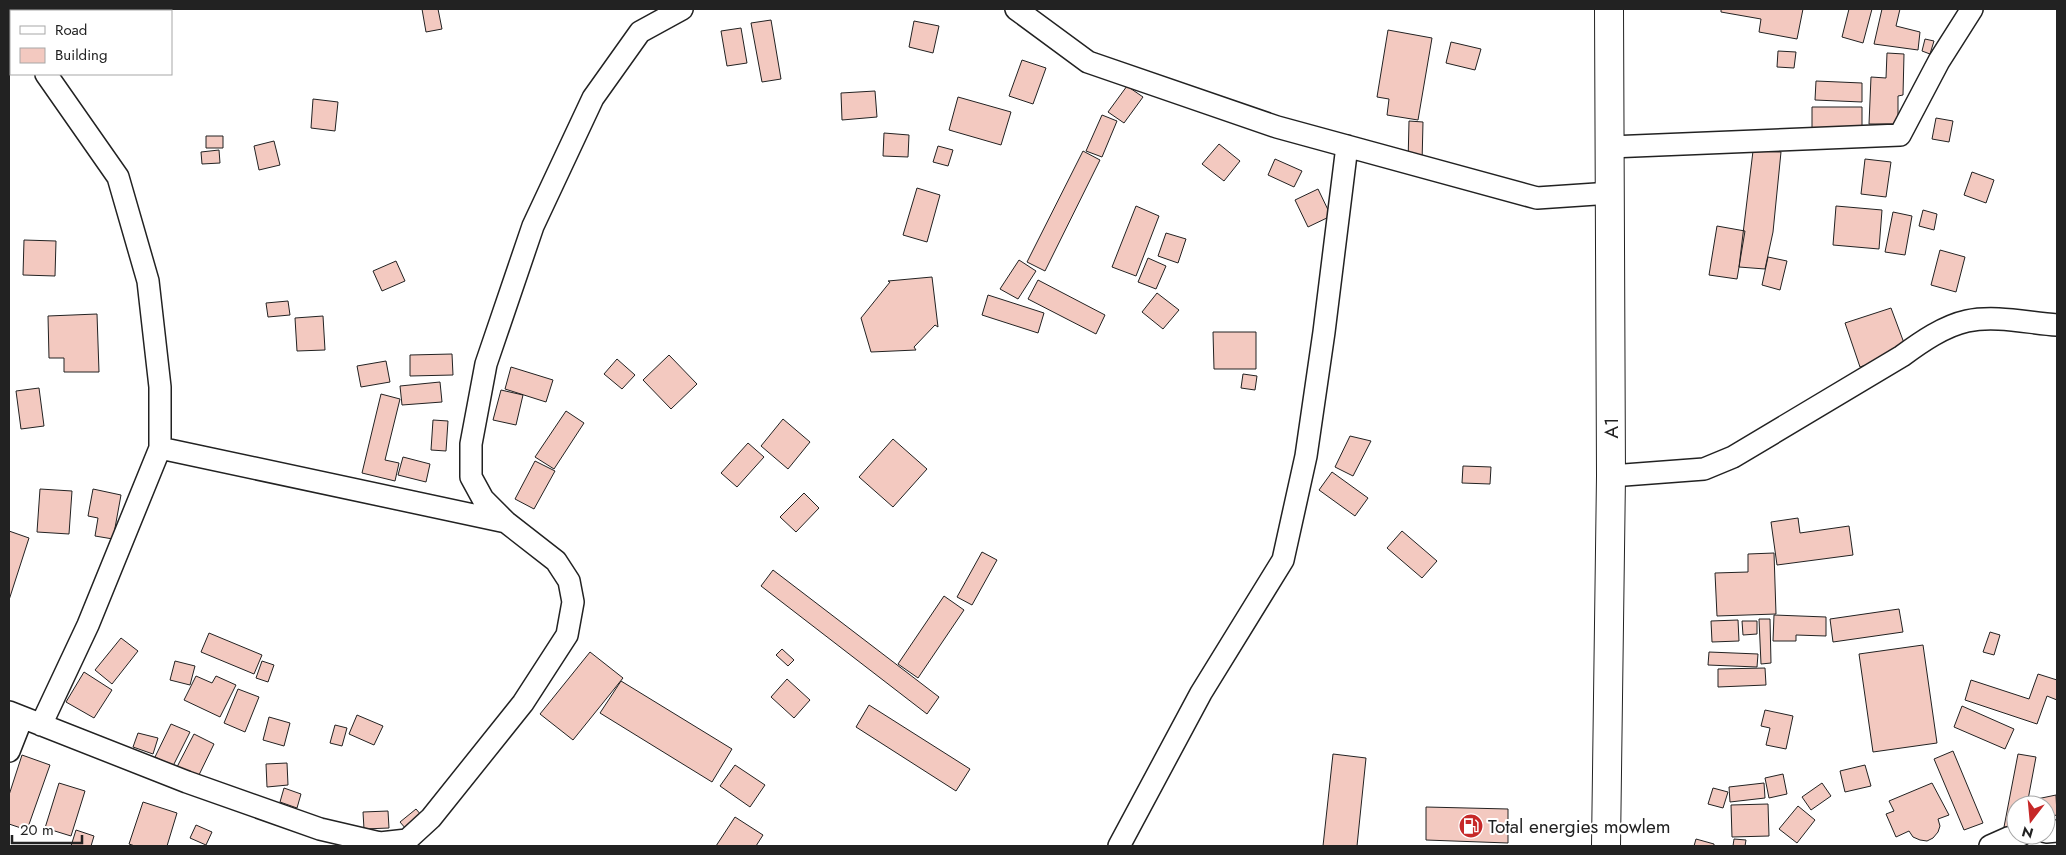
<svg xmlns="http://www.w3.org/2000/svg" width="2066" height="855" viewBox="0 0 2066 855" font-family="Jost,sans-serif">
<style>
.building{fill:#f3c9c0;stroke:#222}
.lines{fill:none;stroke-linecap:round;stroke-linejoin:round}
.minor-casing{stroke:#222;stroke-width:24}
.trunk-casing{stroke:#222;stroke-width:30}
.minor{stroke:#fff;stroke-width:21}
.trunk{stroke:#fff;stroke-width:28}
.labels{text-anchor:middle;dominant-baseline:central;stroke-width:4;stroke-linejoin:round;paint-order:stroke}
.street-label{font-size:19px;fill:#222;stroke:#fff}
.poi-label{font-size:19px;fill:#222;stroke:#fff;text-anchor:start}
</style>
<rect width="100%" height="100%" fill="#fff"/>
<path class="building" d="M422,9H438L442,29L426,32Z
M1721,9H1803L1797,39L1759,32L1761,19L1721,12Z
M1849,9H1872L1863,43L1842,37Z
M1882,9H1900L1896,26L1920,32L1918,50L1874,44Z
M771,20L781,79L762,82L751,23Z
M914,21L939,26L933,53L909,47Z
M741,28L747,63L727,66L721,31Z
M1388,30L1432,38L1418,120L1387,115L1389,99L1377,97Z
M1925,39L1934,41L1930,54L1922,51Z
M1451,42L1481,49L1475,70L1446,63Z
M1778,51L1796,52L1794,68L1777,67Z
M1887,53L1904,54L1903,95L1898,96V124H1869L1871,77L1886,78Z
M1022,60L1046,68L1033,104L1009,96Z
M1816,81L1862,83V102L1815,100Z
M1127,86L1143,97L1124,123L1108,112Z
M875,91L877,117L842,120L841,93Z
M958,97L1011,112L1001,145L949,130Z
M313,99L338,102L335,131L311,128Z
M1812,107H1862V128H1812Z
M1102,115L1117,121L1102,157L1086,151Z
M1936,118L1953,121L1949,142L1932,139Z
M1409,121L1423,122L1422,163H1408Z
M884,133L909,135L908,157L883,156Z
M206,136H223V148H206Z
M274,141L280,165L259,170L254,146Z
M1219,144L1240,161L1224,181L1202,164Z
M938,146L953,150L948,166L933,162Z
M219,150L220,163L202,164L201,152Z
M1083,151L1100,160L1045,271L1027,262Z
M1753,151L1781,152L1773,232L1765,269L1739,267Z
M1275,159L1302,171L1294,187L1268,175Z
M1865,159L1891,162L1886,197L1861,194Z
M1972,172L1994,180L1986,203L1964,195Z
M917,188L940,195L927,242L903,235Z
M1318,189L1331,216L1308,227L1295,200Z
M1136,206L1159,216L1136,276L1112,267Z
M1836,206L1882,210L1879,249L1833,245Z
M1923,210L1937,214L1934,230L1919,226Z
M1893,212L1912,216L1905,255L1885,252Z
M1717,226L1745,231L1737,279L1709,275Z
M1166,233L1186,239L1178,263L1158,256Z
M24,240L56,241L55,276L23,275Z
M1940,250L1965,257L1956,292L1931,285Z
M1768,257L1787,261L1780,290L1762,285Z
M1148,258L1166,266L1156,289L1138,282Z
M1019,260L1036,271L1018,299L1000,289Z
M396,261L405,281L382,291L373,271Z
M932,277L938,327L935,325L914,347L916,350L871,352L861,318L890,282L888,281Z
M1038,280L1105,315L1096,334L1028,299Z
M1157,293L1179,310L1163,329L1142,312Z
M988,295L1044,313L1038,333L982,315Z
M288,301L290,315L268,317L266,303Z
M1891,308L1907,351L1860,367L1845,323Z
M97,314L99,372H64V358H49L48,316Z
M323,316L325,350L297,351L295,318Z
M1213,332H1256V369H1214Z
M452,354L453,375L410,376V355Z
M669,355L697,384L671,409L643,380Z
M617,359L635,375L622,389L604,374Z
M386,361L390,382L361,387L357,366Z
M511,367L553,380L546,402L505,389Z
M1243,374L1257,376L1255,390L1241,388Z
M440,382L442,402L402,405L400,386Z
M39,388L44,426L21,429L16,391Z
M501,390L523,395L516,425L493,420Z
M381,394L400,399L385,460L399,463L395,481L362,473Z
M566,411L584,423L554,469L535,457Z
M783,419L810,442L788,469L761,446Z
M433,420L448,421L446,451L431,450Z
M1350,436L1371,441L1353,476L1335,467Z
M893,439L927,469L893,507L859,477Z
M748,443L764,457L737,487L721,473Z
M403,457L430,464L426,482L398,475Z
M535,461L555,471L534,509L515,499Z
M1463,466L1491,467L1490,484L1462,483Z
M1332,472L1368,498L1355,516L1319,490Z
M40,489L72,491L69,534L37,532Z
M93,489L121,495L113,539L95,536L98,518L88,516Z
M804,493L819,508L796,532L780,517Z
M1798,518L1800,533L1849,526L1853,555L1777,565L1771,522Z
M9,531L29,538L9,600Z
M1402,531L1437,561L1422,578L1387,548Z
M982,552L997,560L972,605L957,597Z
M1774,553L1776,614L1717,616L1715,573L1748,572V554Z
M773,570L939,697L927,714L761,586Z
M944,596L964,610L918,678L898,664Z
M1899,609L1903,632L1833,642L1830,619Z
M1774,615L1826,617V636L1796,635V641H1773Z
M1759,619H1770L1771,663L1761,664Z
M1738,620L1739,641L1712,642L1711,621Z
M1742,621H1757V634L1743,635Z
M1990,632L2000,635L1994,655L1983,652Z
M209,633L262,655L254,674L201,652Z
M121,638L138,651L112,684L95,670Z
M1923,645L1937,743L1873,752L1859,654Z
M782,649L794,660L788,666L776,655Z
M590,652L623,678L573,740L540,714Z
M1709,652L1758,654L1757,667L1708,665Z
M175,661L195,666L190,685L170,680Z
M262,661L274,665L268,682L256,678Z
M1765,668L1766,685L1718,687V669Z
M84,672L112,690L94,718L66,702Z
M2038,674L2057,680V700L2047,696L2037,724L1965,700L1971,680L2029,699Z
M196,676L212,683L216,676L236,685L220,717L184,700Z
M787,679L810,700L794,718L771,697Z
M621,681L732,749L712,782L600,713Z
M238,689L259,697L245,732L224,723Z
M869,705L970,769L956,791L856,727Z
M1962,706L2014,729L2005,749L1954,727Z
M1765,710L1793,716L1786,749L1766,745L1770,728L1761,726Z
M357,715L383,726L374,745L349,734Z
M269,717L290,723L284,746L263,740Z
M171,724L190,732L173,766L155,757Z
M335,725L347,728L342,746L330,743Z
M138,733L158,738L153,754L133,747Z
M194,734L214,744L198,777L177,767Z
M1953,751L1983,823L1964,830L1934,759Z
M1333,754L1366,758L1357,846H1323Z
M2018,754L2036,757L2027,805H2016V830L2004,827Z
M22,755L50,765L27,830L9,824V795Z
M287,763L288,785L267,787L266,764Z
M735,765L765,785L750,807L720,786Z
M1865,765L1871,786L1845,792L1840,771Z
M1783,774L1787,794L1769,798L1765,778Z
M59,783L85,791L71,836L45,828Z
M1764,783L1765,798L1730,802L1729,787Z
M1822,783L1831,796L1811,810L1802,797Z
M1932,783L1949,815L1938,819L1940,826L1938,832L1933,838L1927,841L1920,840L1913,837L1909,831L1896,837L1886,814L1894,811L1889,801Z
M284,788L301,794L297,808L280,802Z
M1713,788L1728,792L1723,808L1708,804Z
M2056,795L2057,815L2046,817V805H2033L2032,800Z
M143,802L177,813L167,846H135L129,844Z
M1768,804L1769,836L1732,837L1731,805Z
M1798,806L1815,820L1797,843L1779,829Z
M1426,807L1508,809V843L1426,840Z
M416,809L422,816L406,829L400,822Z
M388,811L389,828L364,829L363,812Z
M735,817L763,835L756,846H716Z
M196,825L212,832L206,845L190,838Z
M76,830L94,836L91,846H71Z
M1696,839L1714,844V846H1694Z
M1734,839L1746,840L1745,846H1733Z"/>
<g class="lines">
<defs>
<path id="minor" d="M1016,9L1088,62L1277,127L1537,198L1611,193
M9,25L11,28
M1610,147L1900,135L1939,61L1972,9
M160,448L506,522
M1611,476L1704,469L1733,457L1902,356C1921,342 1944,326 1967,321C1996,315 2028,323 2057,325
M9,712L187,782L320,829L380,843L407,840L431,818L523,703L567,635L573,602L569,581L556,561L506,522L483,499L471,477V444L486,364L533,226L593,98L640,32L682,9
M41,725L88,625L160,448V387L148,281L118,177L46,74
M9,751L22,718
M2046,832L2057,831
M1119,846L1201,693L1283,560L1306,456L1324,332L1347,146
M1990,846L2008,838L2021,835"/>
<path id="trunk" d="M1606,846L1611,476L1609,9"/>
</defs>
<use href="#minor" class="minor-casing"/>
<use href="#trunk" class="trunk-casing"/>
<use href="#minor" class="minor"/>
<use href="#trunk" class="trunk"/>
</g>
<defs>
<symbol id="fuel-disc" viewBox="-11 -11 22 22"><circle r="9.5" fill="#c62828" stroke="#fff"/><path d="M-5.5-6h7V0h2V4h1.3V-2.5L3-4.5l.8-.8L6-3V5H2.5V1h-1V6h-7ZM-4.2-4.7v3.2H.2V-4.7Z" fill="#fff"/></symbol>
</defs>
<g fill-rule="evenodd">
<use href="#fuel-disc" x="1457" y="812" width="28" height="28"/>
</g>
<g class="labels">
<g class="street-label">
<text transform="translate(1611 428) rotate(-90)">A1</text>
</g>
<g class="poi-label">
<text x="1488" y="826">Total energies mowlem</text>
</g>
</g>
<rect width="2066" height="855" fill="none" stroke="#222222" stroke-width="20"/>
<rect x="10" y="10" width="162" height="65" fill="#ffffff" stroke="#a7a7a7"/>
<rect x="20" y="26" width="25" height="8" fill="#ffffff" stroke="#a7a7a7"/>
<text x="55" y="35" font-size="15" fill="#222222">Road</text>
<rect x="20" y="48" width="25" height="15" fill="#f3c9c0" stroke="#a7a7a7"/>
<text x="55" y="60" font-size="15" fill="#222222">Building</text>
<g transform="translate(2031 820) rotate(196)"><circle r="24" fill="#ffffff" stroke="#a7a7a7"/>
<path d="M0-4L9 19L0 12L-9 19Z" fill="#c62828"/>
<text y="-8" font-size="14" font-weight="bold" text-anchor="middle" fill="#222222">N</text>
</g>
<path d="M12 835v8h70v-8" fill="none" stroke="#222222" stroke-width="2.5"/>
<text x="20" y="835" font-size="15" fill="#222222" stroke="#ffffff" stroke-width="4" paint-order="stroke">20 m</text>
</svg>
